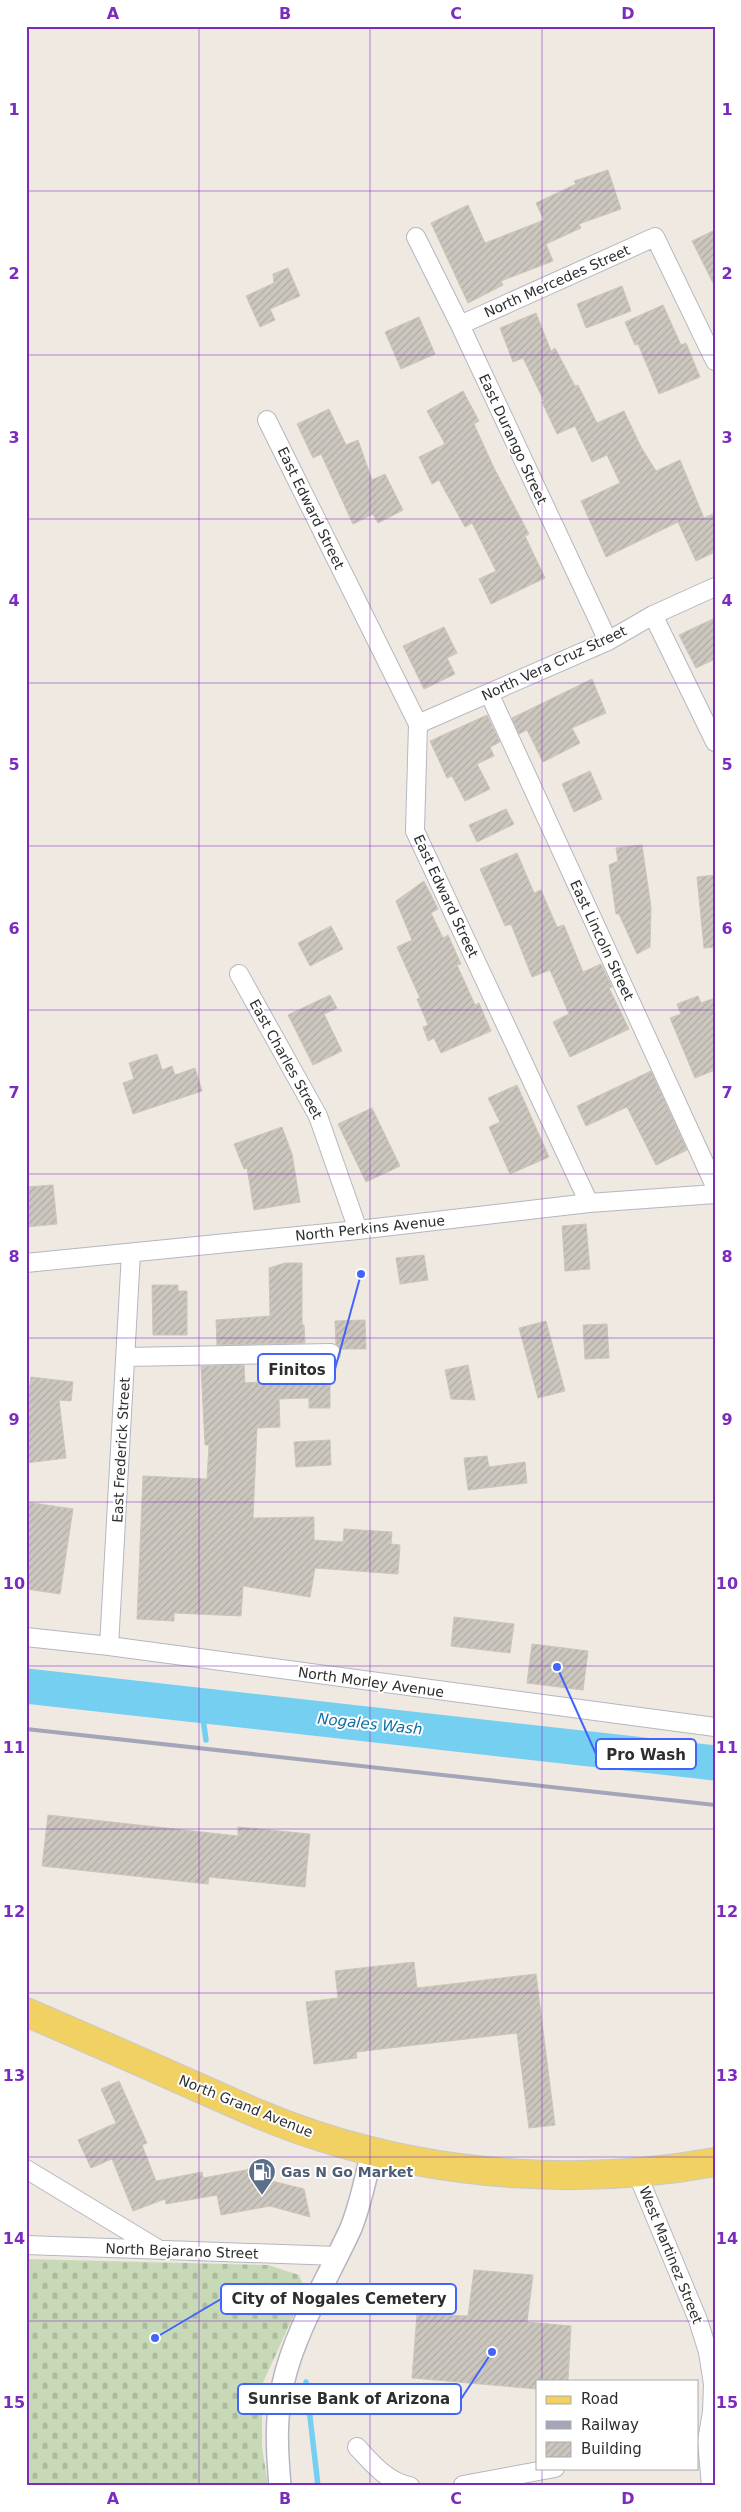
<svg xmlns="http://www.w3.org/2000/svg" width="741" height="2512" viewBox="0 0 741 2512" font-family="'DejaVu Sans',sans-serif">
<style>
.cemetery{fill:url(#cemetery-stones)}
.lines{fill:none;stroke-linecap:round;stroke-linejoin:round}
.stream{stroke:#75cff0;stroke-width:5.5}
.river{stroke:#75cff0;stroke-width:35}
.building{fill:url(#building-hatch);stroke:#cbc5ba}
.minor-casing{stroke:#b4b7c1;stroke-width:20}
.tertiary-casing{stroke:#b4b7c1;stroke-width:24}
.primary-casing{stroke:#c9c9c9;stroke-width:30}
.minor{stroke:#fff;stroke-width:18}
.tertiary{stroke:#fff;stroke-width:21}
.primary{stroke:#f2d163;stroke-width:28}
.rail{stroke:#a3a6b8;stroke-width:4}
.grid{fill:none;stroke:#7b2cbf;stroke-width:1;stroke-opacity:0.55}
.labels{text-anchor:middle;dominant-baseline:central;stroke-width:4;stroke-linejoin:round;paint-order:stroke}
.street-label{font-size:14px;fill:#2e2e2e;stroke:#fff}
.service-label{font-size:14px;font-weight:bold;fill:#4e5e75;stroke:#fff;text-anchor:start}
.water-label{font-size:15px;font-style:italic;fill:#0d6fa3;stroke:#fff}
.leader{fill:none;stroke:#4264fb;stroke-width:2}
.callout-dot{fill:#4264fb;stroke:#fff;stroke-width:2}
.callout{fill:#fff;stroke:#4264fb;stroke-width:2}
.callout-label{font-size:15px;text-anchor:middle;font-weight:bold;fill:#2e2e2e}
.neatline{fill:none;stroke:#7b2cbf;stroke-width:2}
.grid-label{font-size:16px;text-anchor:middle;font-weight:bold;fill:#7b2cbf}
</style>
<defs>
<pattern id="cemetery-stones" width="16" height="16" patternUnits="userSpaceOnUse" patternTransform="scale(1.25)"><rect width="16" height="16" fill="#c8d9b8"/><path d="M2 7V4a2 2 0 0 1 4 0v3zM10 15v-3a2 2 0 0 1 4 0v3z" fill="#acbb9e"/></pattern>
<pattern id="building-hatch" width="6" height="6" patternUnits="userSpaceOnUse" patternTransform="scale(1.25)"><rect width="6" height="6" fill="#cbc7bf"/><path d="M-1 1l2-2M0 6l6-6M5 7l2-2" fill="none" stroke="#afaba4"/></pattern>
</defs>
<rect width="100%" height="100%" fill="#efe9e1"/>
<path class="cemetery" d="M26,2259L268,2265L299,2275L305,2290L262,2385V2447L268,2486H26Z"/>
<g class="lines">
<path class="stream" d="M201,1705L206,1740
M306,2382L318,2486"/>
<path class="river" d="M26,1686L715,1763"/>
</g>
<path class="building" d="M608,170L621,209L579,224L581,228L546,244L553,261L501,281L503,285L468,303L431,223L468,205L485,243L544,220L536,203L576,184L574,181Z
M715,230V287L692,241Z
M288,268L300,296L270,309L275,320L260,327L246,296L274,283L273,274Z
M622,286L631,311L586,328L577,304Z
M663,305L681,345L686,343L700,377L659,394L638,344L635,345L625,322Z
M536,313L551,351L555,348L575,386L578,385L597,423L624,411L641,447L656,471L680,460L704,518L715,513V552L696,561L678,522L606,557L581,501L620,483L607,455L592,462L575,426L557,434L542,402L544,401L523,358L513,362L500,328Z
M419,317L435,354L401,369L385,332Z
M463,391L479,421L474,424L494,468L529,534L525,536L545,578L491,604L479,579L496,571L472,523L465,527L439,480L432,484L419,457L445,444L427,411Z
M329,409L346,445L358,440L372,480L385,474L403,510L378,523L373,514L353,524L321,454L313,458L297,424Z
M715,618V659L696,668L679,635Z
M444,627L457,653L447,658L455,674L424,689L403,646Z
M592,679L606,713L572,728L580,743L543,762L527,730L519,734L512,718Z
M487,715L500,742L490,747L494,756L477,764L490,789L465,801L452,776L447,778L430,741Z
M590,771L602,799L574,812L562,784Z
M506,809L514,824L477,842L469,825Z
M642,845L651,907L650,947L637,954L619,914H616L609,865L618,861L616,848Z
M517,853L534,893L541,890L557,927L564,925L583,972L601,964L612,987L609,988L629,1029L570,1057L553,1022L569,1014L550,970L532,977L511,924L505,926L480,869Z
M715,875V947L704,948L697,877Z
M424,881L438,909L431,913L443,938L448,935L461,964L457,965L475,1005L479,1003L491,1031L441,1053L434,1038L428,1041L423,1027L428,1025L417,999L420,998L397,947L412,940L396,901Z
M331,926L343,949L310,966L298,943Z
M330,995L337,1008L324,1014L342,1051L313,1065L288,1015Z
M698,996L701,1003L715,998V1070L695,1078L670,1018L681,1014L677,1004Z
M157,1054L162,1070L172,1066L175,1075L195,1068L202,1091L133,1114L123,1083L134,1079L129,1063Z
M651,1071L687,1150L656,1165L627,1107L586,1126L577,1106Z
M517,1085L549,1157L510,1174L489,1127L500,1122L488,1098Z
M372,1108L400,1166L366,1182L338,1124Z
M282,1127L292,1154L300,1202L254,1210L247,1168L244,1169L234,1144Z
M53,1185L57,1224L26,1227V1187Z
M586,1224L590,1269L565,1271L562,1226Z
M424,1255L428,1280L400,1284L396,1258Z
M285,1263H302V1325H304L305,1343L217,1345L216,1320L270,1316L269,1268Z
M152,1285H178V1291H187V1335H153Z
M365,1320L366,1349H341L336,1344L335,1321Z
M546,1321L565,1391L538,1398L519,1328Z
M607,1324L609,1358L585,1359L583,1325Z
M288,1364H306V1368H330V1408H309V1398L279,1399L280,1427L257,1428L253,1518L314,1517V1540L343,1542L344,1529L392,1532L391,1544L400,1545L398,1574L315,1568L310,1597L243,1586L241,1616L174,1613V1621L137,1619L143,1476L207,1479L209,1445H205L201,1366L244,1365L245,1383L288,1380Z
M468,1365L475,1400L451,1399L445,1370Z
M31,1377L73,1382L71,1401L59,1400L66,1458L26,1463V1413Z
M330,1440L331,1465L296,1467L294,1442Z
M487,1456L489,1467L525,1462L527,1483L468,1490L464,1458Z
M26,1502L73,1509L60,1594L26,1589Z
M454,1617L514,1624L510,1653L451,1646Z
M532,1644L588,1651L583,1690L527,1683Z
M48,1815L238,1836V1827L310,1834L305,1887L209,1877L208,1884L42,1866Z
M414,1962L417,1988L536,1974L555,2125L529,2128L517,2033L356,2052L357,2058L314,2064L306,2002L338,1998L335,1971Z
M119,2081L147,2143L142,2145L156,2181L202,2172L203,2178L251,2169L252,2176L304,2189L310,2217L270,2206L221,2215L217,2195L166,2204L165,2199L133,2211L112,2159L91,2168L78,2140L116,2123L101,2089Z
M474,2270L533,2275L527,2322L571,2326L568,2381H537V2389L412,2378L417,2314L468,2316Z"/>
<g class="lines">
<defs>
<path id="minor" d="M416,237L460,325L608,641
M460,325L655,237L715,361
M267,420L418,724L415,831L589,1203
M653,615L715,742
M489,693L715,1186
M418,724L608,641L653,615L715,587
M239,974L318,1116L358,1230
M26,1263L358,1230L589,1203L715,1194
M126,1357L331,1353
M26,1637L109,1646L715,1727
M109,1646L131,1253
M26,2169L158,2249
M637,2173L698,2320L708,2352L713,2384L712,2412L707,2441L711,2486
M26,2245L337,2256
M357,2447C372,2463 387,2482 410,2486
M463,2485L555,2468"/>
<path id="tertiary" d="M280,2486C277,2451 275,2418 283,2384C295,2329 328,2279 351,2228C361,2203 366,2177 372,2151"/>
<path id="primary" d="M26,2012C77,2034 128,2056 179,2079C225,2099 270,2121 318,2136C444,2177 585,2186 715,2162"/>
</defs>
<use href="#minor" class="minor-casing"/>
<use href="#tertiary" class="tertiary-casing"/>
<use href="#primary" class="primary-casing"/>
<use href="#minor" class="minor"/>
<use href="#tertiary" class="tertiary"/>
<use href="#primary" class="primary"/>
<path class="rail" d="M26,1729L715,1805"/>
</g>
<path class="grid" d="M199,26V2486M370,26V2486M542,26V2381M26,191H715M26,355H715M26,519H715M26,683H715M26,846H715M26,1010H715M26,1174H715M26,1338H715M26,1502H715M26,1666H715M26,1829H715M26,1993H715M26,2157H715M26,2321H715M542,2468V2486"/>
<defs>
<symbol id="fuel-pin" viewBox="-11 -11 22 30"><path d="M0 17L-7.5 6A9.5 9.5 0 1 1 7.5 6Z" fill="#5c6f8a" stroke="#fff"/><path d="M-5.5-6h7V0h2V4h1.3V-2.5L3-4.5l.8-.8L6-3V5H2.5V1h-1V6h-7ZM-4.2-4.7v3.2H.2V-4.7Z" fill="#fff"/></symbol>
</defs>
<g fill-rule="evenodd">
<use href="#fuel-pin" x="246" y="2156" width="32" height="43"/>
</g>
<g class="labels">
<g class="street-label">
<text transform="translate(557 281) rotate(-24)">North Mercedes Street</text>
<text transform="translate(513 439) rotate(65)">East Durango Street</text>
<text transform="translate(311 508) rotate(64)">East Edward Street</text>
<text transform="translate(554 663) rotate(-25)">North Vera Cruz Street</text>
<text transform="translate(446 896) rotate(65)">East Edward Street</text>
<text transform="translate(602 940) rotate(65)">East Lincoln Street</text>
<text transform="translate(286 1059) rotate(61)">East Charles Street</text>
<text transform="translate(370 1228) rotate(-6)">North Perkins Avenue</text>
<text transform="translate(121 1450) rotate(-87)">East Frederick Street</text>
<text transform="translate(371 1682) rotate(8)">North Morley Avenue</text>
<text transform="translate(246 2106) rotate(22)">North Grand Avenue</text>
<text transform="translate(182 2251) rotate(2)">North Bejarano Street</text>
<text transform="translate(671 2255) rotate(68)">West Martinez Street</text>
</g>
<g class="service-label">
<text x="281" y="2172">Gas N Go Market</text>
</g>
<g class="water-label">
<text transform="translate(370 1724) rotate(6)">Nogales Wash</text>
</g>
</g>
<path class="leader" d="M361 1274L335 1369M557 1667L596 1754M155 2338L221 2299M492 2352L461 2399"/>
<g class="callout-dot">
<circle cx="361" cy="1274" r="5"/>
<circle cx="557" cy="1667" r="5"/>
<circle cx="155" cy="2338" r="5"/>
<circle cx="492" cy="2352" r="5"/>
</g>
<g class="callout">
<rect x="258" y="1354" width="77" height="30" rx="5"/>
<rect x="596" y="1739" width="100" height="30" rx="5"/>
<rect x="221" y="2284" width="235" height="30" rx="5"/>
<rect x="238" y="2384" width="223" height="30" rx="5"/>
</g>
<g class="callout-label">
<text x="297" y="1375">Finitos</text>
<text x="646" y="1760">Pro Wash</text>
<text x="339" y="2304">City of Nogales Cemetery</text>
<text x="349" y="2404">Sunrise Bank of Arizona</text>
</g>
<rect width="741" height="2512" fill="none" stroke="#ffffff" stroke-width="55"/>
<rect x="536" y="2380" width="162" height="90" fill="#ffffff" stroke="#ababab"/>
<rect x="546" y="2396" width="25" height="8" fill="#f2d163" stroke="#ababab"/>
<text x="581" y="2404" font-size="15" fill="#2e2e2e">Road</text>
<rect x="546" y="2421" width="25" height="8" fill="#a3a6b8" stroke="#ababab"/>
<text x="581" y="2430" font-size="15" fill="#2e2e2e">Railway</text>
<rect x="546" y="2442" width="25" height="15" fill="url(#building-hatch)" stroke="#ababab"/>
<text x="581" y="2454" font-size="15" fill="#2e2e2e">Building</text>
<rect x="28" y="28" width="686" height="2456" class="neatline"/>
<g class="grid-label">
<text x="113" y="19">A</text>
<text x="285" y="19">B</text>
<text x="456" y="19">C</text>
<text x="628" y="19">D</text>
<text x="14" y="115">1</text>
<text x="727" y="115">1</text>
<text x="14" y="279">2</text>
<text x="727" y="279">2</text>
<text x="14" y="443">3</text>
<text x="727" y="443">3</text>
<text x="14" y="606">4</text>
<text x="727" y="606">4</text>
<text x="14" y="770">5</text>
<text x="727" y="770">5</text>
<text x="14" y="934">6</text>
<text x="727" y="934">6</text>
<text x="14" y="1098">7</text>
<text x="727" y="1098">7</text>
<text x="14" y="1262">8</text>
<text x="727" y="1262">8</text>
<text x="14" y="1425">9</text>
<text x="727" y="1425">9</text>
<text x="14" y="1589">10</text>
<text x="727" y="1589">10</text>
<text x="14" y="1753">11</text>
<text x="727" y="1753">11</text>
<text x="14" y="1917">12</text>
<text x="727" y="1917">12</text>
<text x="14" y="2081">13</text>
<text x="727" y="2081">13</text>
<text x="14" y="2244">14</text>
<text x="727" y="2244">14</text>
<text x="14" y="2408">15</text>
<text x="727" y="2408">15</text>
<text x="113" y="2504">A</text>
<text x="285" y="2504">B</text>
<text x="456" y="2504">C</text>
<text x="628" y="2504">D</text>
</g>
</svg>
